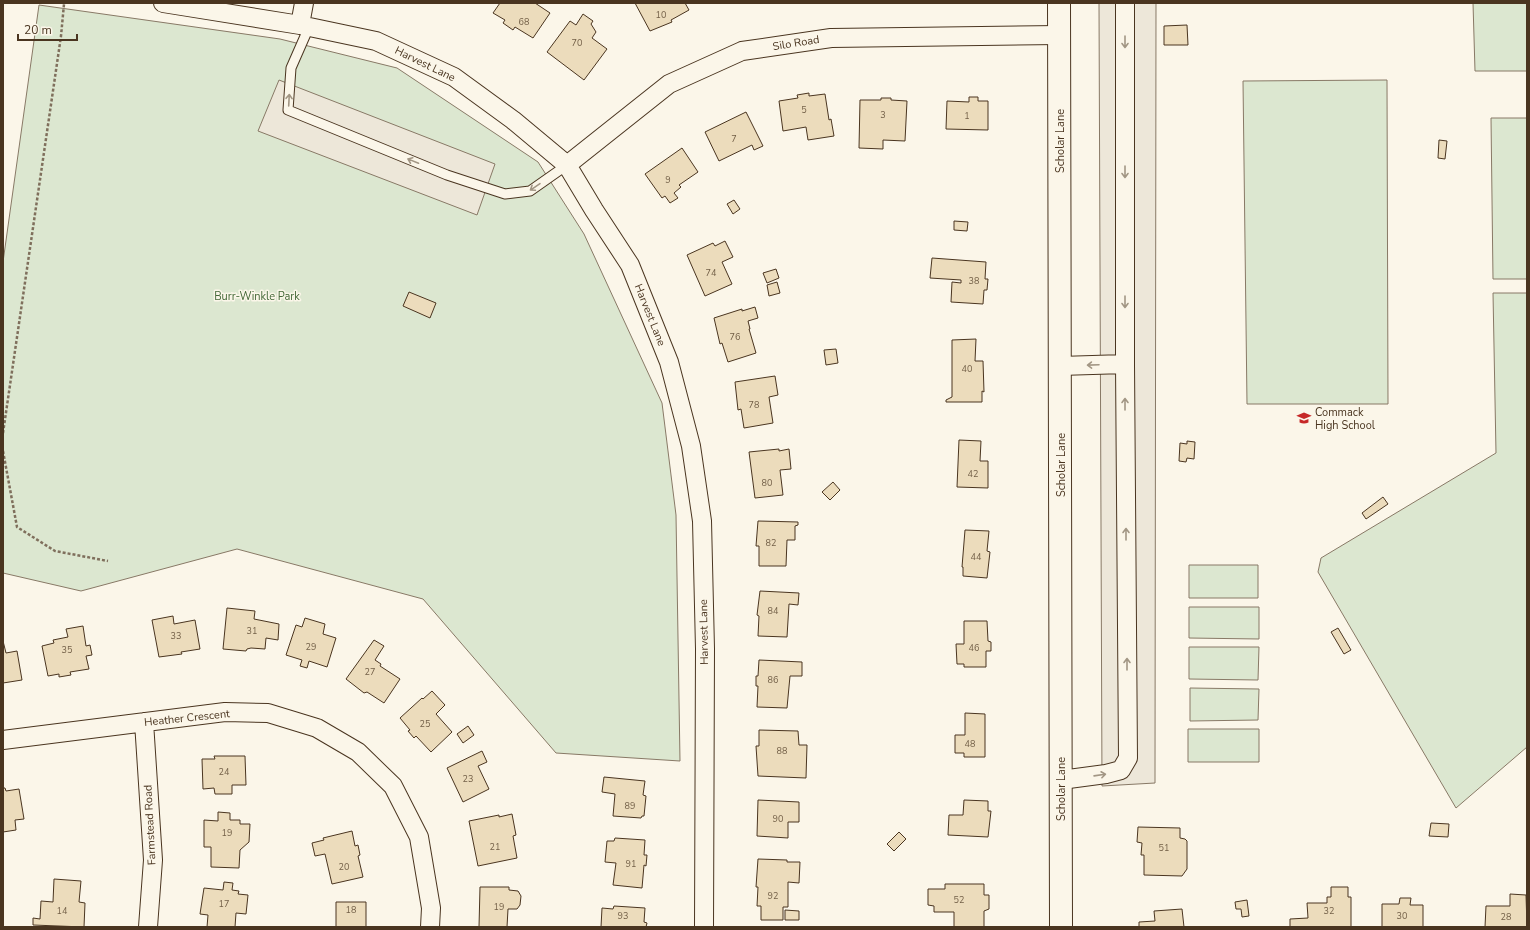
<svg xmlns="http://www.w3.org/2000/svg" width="1530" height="930" viewBox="0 0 1530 930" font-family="'Nunito Sans',sans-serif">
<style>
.green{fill:#dce7d0;stroke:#887966}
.parking{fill:#ede7d9;stroke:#887966}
.building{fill:#ecdcbc;stroke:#4a3520}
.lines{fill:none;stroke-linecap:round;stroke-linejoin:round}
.service-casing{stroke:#4a3520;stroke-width:11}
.minor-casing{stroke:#4a3520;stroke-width:20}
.tertiary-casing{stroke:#4a3520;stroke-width:24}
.path{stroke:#7f6f5c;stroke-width:2.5;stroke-dasharray:3 2;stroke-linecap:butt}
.service{stroke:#fbf6e9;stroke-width:9}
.minor{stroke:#fbf6e9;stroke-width:18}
.tertiary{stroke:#fbf6e9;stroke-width:22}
.oneway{stroke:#a29684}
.labels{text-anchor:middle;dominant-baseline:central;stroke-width:3;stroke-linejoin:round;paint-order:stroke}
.number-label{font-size:9px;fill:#725f47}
.street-label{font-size:11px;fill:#4a3520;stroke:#fbf6e9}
.park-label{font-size:11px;fill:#436837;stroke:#fbf6e9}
.poi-label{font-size:11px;fill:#4a3520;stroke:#fbf6e9;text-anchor:start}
</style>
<rect width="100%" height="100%" fill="#fbf6e9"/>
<path class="green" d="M1473,3H1527V71H1475Z
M39,5L280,39L397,68L538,162L584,234L662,403L676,515L680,761L556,753L423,599L237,549L81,591L3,573V262Z
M1387,80L1388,404H1247L1243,81Z
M1491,118H1527V279H1493Z
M1493,293H1527V747L1456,808L1318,572L1321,558L1496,453Z
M1189,565H1258V598H1189Z
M1189,607H1259V639L1189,638Z
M1189,647H1259L1258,680L1189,679Z
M1190,688L1259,689L1258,720L1190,721Z
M1188,729H1259V762H1188Z"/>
<path class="parking" d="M1099,3H1156L1155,783L1102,786Z
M279,80L495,164L477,215L258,131Z"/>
<path class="building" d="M500,3H535L550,13L533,38L515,27L513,30L503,23L505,20L493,13Z
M635,3H685L689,10L671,20L672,22L650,31Z
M583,14L593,21L591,24L596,32L592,38L607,49L584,80L547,52L570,21L576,25Z
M1187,25L1188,45H1164V26Z
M809,93V96L825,94L829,120L831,119L834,136L808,140L806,127L783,131L779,101L798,98L797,95Z
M969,97H978V101H988V130L946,129L947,101L969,102Z
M881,98H891V100L907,101L905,141L883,140V149L859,148L860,100H881Z
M746,112L763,146L754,150L752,145L719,161L705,132Z
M1439,140L1447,141L1445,159L1438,158Z
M682,148L698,172L679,185L681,187L674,193L678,198L670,203L665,196L662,198L645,174Z
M734,200L740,209L733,214L727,204Z
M954,221L968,222L967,231L954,230Z
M725,241L733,257L722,262L732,284L705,296L687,255L713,243L715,246Z
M932,258L986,262L985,279H988L987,290H984L983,304L951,302L952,282L961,283V280L930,278Z
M776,269L779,278L767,283L763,273Z
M777,282L780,293L769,296L767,285Z
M409,292L436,303L430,318L403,306Z
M755,307L758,318L748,321L750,329H749L756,353L728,362L722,343L720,344L714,318L742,309V311Z
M976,339L975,361H983L984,392L982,391V402H946V400L952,397V340Z
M836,349L838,363L826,365L824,350Z
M775,376L778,395L769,397L773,423L744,428L741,409L738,410L735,382Z
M959,440L981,441L980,461H988V488L957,487Z
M1187,441L1195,442L1194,459L1187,458L1186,462L1179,461L1180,443L1187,444Z
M779,449V451L789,449L791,469L780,470L783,495L755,498L749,452Z
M833,482L840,490L830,500L822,492Z
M1383,497L1388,504L1366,519L1362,513Z
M758,521L798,522V525L795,526V540H787L786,566H759V546H756Z
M965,530L989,531L987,551L990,552L987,578L963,576V567H962Z
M760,591L799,593L798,605L789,604L787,637L758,636L759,616L757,615Z
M227,608L255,611L254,619L279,624L278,640L266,638L265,649L251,648L247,649L246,651L223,649Z
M173,616L174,624L195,620L200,649L181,652L182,654L159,657L152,620Z
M305,618L325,624L323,634L336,638L327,667L309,661L307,668L300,666L302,660L286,655L296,625L302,627Z
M964,621H987L988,641L991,642V651H986V667H964V664H957L956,644H964Z
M83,626L86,646L90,645L92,655L86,656L89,669L70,672L71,675L59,677V674L48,676L42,646L54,643L53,640L68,637L66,629Z
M1338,628L1351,650L1344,654L1331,632Z
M374,640L384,646L375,660L381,664L380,666L400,679L384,703L367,692L364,693L346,679Z
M3,641L6,653L17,651L22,680L3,683Z
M759,660L802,662V676H790L787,708L757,707L758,686H756V676H758Z
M432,691L445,705L436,714L452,732L431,752L416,736L414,738L408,731L410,730L400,718L422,698L423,699Z
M965,713L985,714V757H964V753H955V735H965Z
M468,726L474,735L463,743L457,734Z
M759,730L798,731L799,745H807L806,778L758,776L756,746H759Z
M482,751L487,762L478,766L489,789L463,802L447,768Z
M214,756H245L246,785H232V794H215L214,788L203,789L202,759H215Z
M604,777L645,781L643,795L646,796L644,816H642L641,818L613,816L615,794L602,792Z
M3,788H5L6,791L19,789L24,819L15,820L16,830L3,832Z
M758,800L799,802V822H788V838L757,836Z
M964,800L988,801V811H991L988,837L948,835L949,815H963Z
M218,812L230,813V820H240V824H250L249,842L240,850L239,868L211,867V847H204V820L218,821Z
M512,814L516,835L513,836L517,858L478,866L469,821L499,815V817Z
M1431,823L1449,824L1448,837L1429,836Z
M1138,827L1180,828V838L1185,839L1187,841V869L1182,876L1144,875V855H1141L1142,843L1137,842Z
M352,831L355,846L358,845L360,855L358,856L363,877L332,884L325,854L315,856L312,843L324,840L323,838Z
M899,832L906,839L894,851L887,844Z
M615,838L645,840L644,855H647L646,866L644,865L642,888L613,885L616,863L605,862L607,841H614Z
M758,859L787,860V862H800L799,883L788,882V907H783V920H761V906H757L758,887H756Z
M54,879L81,881L79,902L85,903L84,927L33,925V918L40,919L41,901L53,902Z
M224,882L233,883L232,890L239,891L238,894L248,895L246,914L236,913L235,927H207L208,915L200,914L204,888L223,890Z
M945,884H984V895H989V909L984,911V927H954V912H934V906L928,905V889H945Z
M480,887H509V890L518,891L521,896L520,905L517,909H508L507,927H479Z
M1331,887H1348V897H1351V927H1290V919L1308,918L1307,903H1327V897H1331Z
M1510,894L1526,895L1527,927H1485L1486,906H1510Z
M1400,898H1411L1410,905H1423V927H1382V904H1399Z
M1247,900L1249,916L1242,917L1241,909H1236L1235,902Z
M336,902H366V927H336Z
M614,906L645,908L644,922L647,923L646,927H601L602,908L613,909Z
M1182,909L1184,927H1139V922L1155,921L1154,911Z
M785,910L799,911V920H785Z"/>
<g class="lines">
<defs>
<path id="service" d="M309,27L291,68L288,110L447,175L505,194L530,191L567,165"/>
<path id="minor" d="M163,3L300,25L376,41L454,77L513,120L567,165L594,210L630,265L669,362L691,446L702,521L705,649L704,927
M300,25L304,3
M567,165L669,84L742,51L831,38L1059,35
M1060,366L1125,364
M144,722L153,860L148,927
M3,740L225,712L268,713L317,728L358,752L393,786L419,837L431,908L430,927
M1061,780L1106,774L1121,770L1128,758L1125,364V3"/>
<path id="tertiary" d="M1059,3L1061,927"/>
</defs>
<use href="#service" class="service-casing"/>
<use href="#minor" class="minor-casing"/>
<use href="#tertiary" class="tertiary-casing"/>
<path class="path" d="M3,433L61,36L64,4
M3,451L17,527L55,551L108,561"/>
<use href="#service" class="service"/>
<use href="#minor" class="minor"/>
<use href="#tertiary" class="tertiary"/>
</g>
<defs><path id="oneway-shaft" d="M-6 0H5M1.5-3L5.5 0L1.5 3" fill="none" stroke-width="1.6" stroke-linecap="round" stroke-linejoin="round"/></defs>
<g class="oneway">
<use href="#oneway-shaft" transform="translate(1125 42) rotate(90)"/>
<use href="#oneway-shaft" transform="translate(289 100) rotate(-87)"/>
<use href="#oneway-shaft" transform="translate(413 161) rotate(-158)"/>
<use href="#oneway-shaft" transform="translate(1125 172) rotate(90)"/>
<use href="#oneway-shaft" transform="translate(535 187) rotate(146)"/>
<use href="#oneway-shaft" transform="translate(1125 302) rotate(90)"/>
<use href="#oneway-shaft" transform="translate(1093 365) rotate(178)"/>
<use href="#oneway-shaft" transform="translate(1125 404) rotate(-90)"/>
<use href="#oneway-shaft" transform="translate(1126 534) rotate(-90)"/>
<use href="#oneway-shaft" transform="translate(1127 664) rotate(-90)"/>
<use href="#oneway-shaft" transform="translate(1100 775) rotate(-8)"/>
</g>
<defs>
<symbol id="school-bare" viewBox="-9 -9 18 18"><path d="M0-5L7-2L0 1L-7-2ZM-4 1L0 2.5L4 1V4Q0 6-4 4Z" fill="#c62828" stroke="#fbf6e9" stroke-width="2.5" paint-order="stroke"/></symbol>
</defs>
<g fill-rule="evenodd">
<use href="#school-bare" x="1294" y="408" width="20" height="20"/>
</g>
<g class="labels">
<g class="number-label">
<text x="661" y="15">10</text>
<text x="524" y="22">68</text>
<text x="577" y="43">70</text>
<text x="804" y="110">5</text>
<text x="883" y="115">3</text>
<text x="967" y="116">1</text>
<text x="734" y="139">7</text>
<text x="668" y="180">9</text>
<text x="711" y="273">74</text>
<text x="974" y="281">38</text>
<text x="735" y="337">76</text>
<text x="967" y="369">40</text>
<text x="754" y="405">78</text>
<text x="973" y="474">42</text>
<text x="767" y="483">80</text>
<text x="771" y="543">82</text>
<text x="976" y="557">44</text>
<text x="773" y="611">84</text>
<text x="252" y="631">31</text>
<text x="176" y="636">33</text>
<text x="311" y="647">29</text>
<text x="974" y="648">46</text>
<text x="67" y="650">35</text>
<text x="370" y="672">27</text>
<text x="773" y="680">86</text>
<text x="425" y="724">25</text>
<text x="970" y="744">48</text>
<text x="782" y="751">88</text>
<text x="224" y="772">24</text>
<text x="468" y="779">23</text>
<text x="630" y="806">89</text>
<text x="778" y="819">90</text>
<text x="227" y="833">19</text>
<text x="495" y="847">21</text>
<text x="1164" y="848">51</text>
<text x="631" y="864">91</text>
<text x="344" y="867">20</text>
<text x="773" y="896">92</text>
<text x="959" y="900">52</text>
<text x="224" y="904">17</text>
<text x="499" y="907">19</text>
<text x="351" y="910">18</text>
<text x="62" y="911">14</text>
<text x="1329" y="911">32</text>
<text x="623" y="916">93</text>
<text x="1402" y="916">30</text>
<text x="1506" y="917">28</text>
</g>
<g class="street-label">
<text transform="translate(796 43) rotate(-9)">Silo Road</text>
<text transform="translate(425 64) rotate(26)">Harvest Lane</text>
<text transform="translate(1060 141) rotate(-90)">Scholar Lane</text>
<text transform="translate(650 315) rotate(68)">Harvest Lane</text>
<text transform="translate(1061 465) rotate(-90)">Scholar Lane</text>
<text transform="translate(704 632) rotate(-91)">Harvest Lane</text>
<text transform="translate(187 718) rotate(-6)">Heather Crescent</text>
<text transform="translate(1061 789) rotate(-90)">Scholar Lane</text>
<text transform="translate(150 825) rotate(-93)">Farmstead Road</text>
</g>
<g class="park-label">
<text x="257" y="296">Burr-Winkle Park</text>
</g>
<g class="poi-label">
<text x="1315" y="412">Commack<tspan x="1315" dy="13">High School</tspan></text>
</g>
</g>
<rect width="1530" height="930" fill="none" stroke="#4a3520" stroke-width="8"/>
<path d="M18 34v6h59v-6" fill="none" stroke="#4a3520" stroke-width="2"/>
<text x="24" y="34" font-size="12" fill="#4a3520" stroke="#fbf6e9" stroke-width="3" paint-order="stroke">20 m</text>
</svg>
